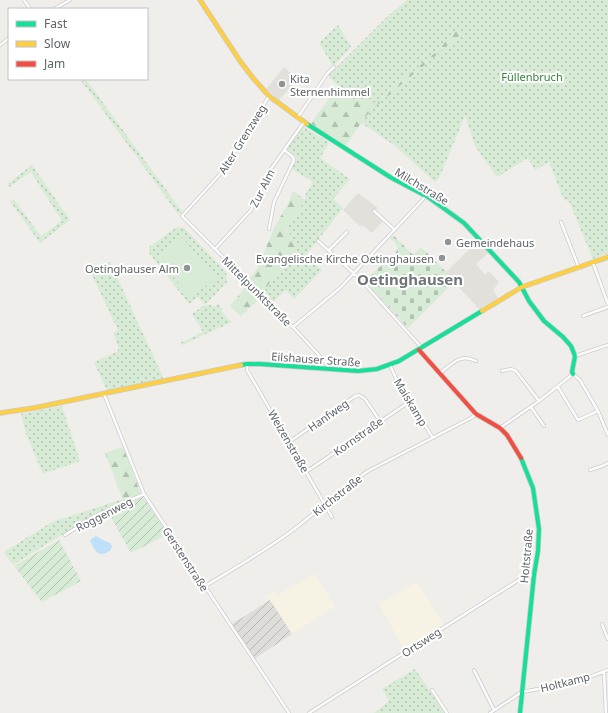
<svg xmlns="http://www.w3.org/2000/svg" width="608" height="713" viewBox="0 0 608 713" font-family="'Noto Sans',sans-serif">
<style>
.commercial{fill:#f7f3e4}
.industrial{fill:url(#industrial-furrows)}
.education{fill:#e2e0da}
.grass{fill:url(#grass-dots)}
.forest{fill:url(#forest-firs)}
.cemetery{fill:url(#cemetery-stones)}
.garden{fill:url(#garden-furrows)}
.pitch{fill:#d8ebd6}
.water{fill:#bfe0f9}
.lines{fill:none;stroke-linecap:round;stroke-linejoin:round}
.stream{stroke:#bfe0f9;stroke-width:1}
.street-casing{stroke:#cbcccc;stroke-width:4}
.fast-casing{stroke:#cacacb;stroke-width:5.5}
.slow-casing{stroke:#cacacb;stroke-width:5.5}
.jam-casing{stroke:#cacacb;stroke-width:5.5}
.street{stroke:#fdfcfc;stroke-width:2.5}
.fast{stroke:#16e098;stroke-width:4}
.slow{stroke:#ffcf43;stroke-width:4}
.jam{stroke:#f24e42;stroke-width:4}
.poi-dot{fill:#919496;stroke:#fff;stroke-width:1.5}
.labels{text-anchor:middle;dominant-baseline:central;stroke-width:4;stroke-linejoin:round;paint-order:stroke}
.park-label{font-size:11px;fill:#348238;stroke:#fff}
.poi-label{font-size:11px;fill:#5f6368;stroke:#fff;text-anchor:start}
.street-label{font-size:11px;fill:#5f6368;stroke:#fff}
.district-label{font-size:15px;font-weight:bold;fill:#70757a;stroke:#fff}
</style>
<defs>
<pattern id="industrial-furrows" width="10" height="10" patternUnits="userSpaceOnUse"><rect width="10" height="10" fill="#dfddda"/><path d="M-1 1l2-2M0 10L10 0M9 11l2-2" fill="none" stroke="#b8b7b5"/></pattern>
<pattern id="grass-dots" width="8" height="8" patternUnits="userSpaceOnUse"><rect width="8" height="8" fill="#d8ebd6"/><path d="M2 2h.1M6 6h.1" fill="none" stroke="#b2c2b1" stroke-width="1.8" stroke-linecap="round"/></pattern>
<pattern id="forest-firs" width="22" height="20" patternUnits="userSpaceOnUse"><rect width="22" height="20" fill="#d8ebd6"/><path d="M5 1l3.5 6h-7zM16 11l3.5 6h-7z" fill="#b2c2b1"/></pattern>
<pattern id="cemetery-stones" width="16" height="16" patternUnits="userSpaceOnUse"><rect width="16" height="16" fill="#d8ebd6"/><path d="M2 7V4a2 2 0 0 1 4 0v3zM10 15v-3a2 2 0 0 1 4 0v3z" fill="#b2c2b1"/></pattern>
<pattern id="garden-furrows" width="10" height="10" patternUnits="userSpaceOnUse"><rect width="10" height="10" fill="#d8ebd6"/><path d="M-1 1l2-2M0 10L10 0M9 11l2-2" fill="none" stroke="#b2c2b1"/></pattern>
</defs>
<rect width="100%" height="100%" fill="#efeeea"/>
<path class="commercial" d="M315,574L335,606L292,634L267,596L275,591L278,595Z
M417,582L444,625L406,650H404L379,604Z"/>
<path class="industrial" d="M270,600L292,634L254,659L232,624Z"/>
<path class="education" d="M284,67L298,79L279,100L266,89Z
M358,193L378,208L374,213L383,221L372,233L363,225L361,227L343,210Z
M478,241L488,253L476,264L485,275L489,271L499,282L493,290L498,298L479,309L455,283V282L446,272Z"/>
<path class="grass" d="M407,0H608V253L593,259L569,201L564,200L549,162L535,170L528,158L497,177L475,146L465,116L439,178L435,182L394,145L363,124L361,123L346,145L311,124L335,90L339,95L343,90L328,76L388,16Z
M338,25L351,47L333,66L319,43Z
M80,79H85L91,86L183,213L178,214Z
M303,126L329,143L320,158L350,179L333,199L343,208L305,256L322,270L294,299L286,290L272,303L263,293L276,273L289,265L290,256L296,243L287,230L289,220L299,210L305,200L306,193L313,182L292,169L297,157L286,150Z
M32,165L70,220L40,243L10,201L14,200L41,236L62,221L31,172L9,187L7,184Z
M177,227L184,228L226,272L227,282L209,301L204,304L198,297L189,304L149,253V247Z
M110,262L163,377L162,379L108,391L106,389L94,362L117,352L119,348L113,333L118,330L91,273Z
M219,304L222,309L221,310L222,312L229,320L232,322L182,345L180,343L203,332L192,314L203,306L212,305L214,307Z
M62,406L80,461L43,474L25,431L21,414Z
M123,499L124,502L92,516L13,565L4,552L52,522Z
M415,669L445,713H374L389,701L382,689Z"/>
<path class="forest" d="M459,28L460,35L376,106L364,118L363,124L361,123L346,145L311,124L335,90L339,95L343,92L354,101L364,99L375,103L441,48L449,36Z
M293,191L305,200L299,210L289,220L287,230L296,243L290,256L289,265L276,273L263,293L249,280L258,267L275,226L288,204Z
M248,284L261,297L241,316L230,306Z
M123,447L141,494L124,502L105,453Z"/>
<path class="cemetery" d="M393,235L413,255L421,247L455,281L408,328L369,286L364,282L390,257L395,263L398,260L395,255C399,245 397,245 390,238Z"/>
<path class="garden" d="M143,497L168,534L131,553L108,512Z
M59,540L81,581L42,602L14,566Z"/>
<path class="pitch" d="M182,237L216,278L191,298L157,257Z"/>
<path class="water" d="M96,536L103,540L110,543L112,546L111,550C99,559 95,552 90,540Z"/>
<g class="lines">
<path class="stream" d="M608,237V242"/>
<defs>
<path id="street" d="M24,0L30,9
M54,9L70,0
M0,45L9,38
M269,96L222,172L182,216L293,327L327,364L328,369
M298,117L327,74L334,67
M374,211L395,230
M561,222L579,268
M269,229L274,202L294,160L293,157L284,150
M318,241L359,278L422,348
M215,249L251,210L268,173L304,122
M329,250L347,232
M593,263L608,304
M583,316L608,307
M293,327L340,288L426,196
M575,356L608,345
M247,364V370L332,517
M390,365L398,383L433,438
M502,371L511,369L516,371L539,401
M440,373C452,364 460,353 476,361
M558,387L578,420L598,411
M104,394L144,494L289,713
M531,407L544,426
M500,428L539,401L573,374L580,380L598,411L608,435
M289,442L354,397L359,395L365,399L380,421
M590,470L602,466L608,463
M306,472L409,402
M65,535L93,517L144,494
M205,586C235,568 265,551 293,530C318,511 342,489 368,471L471,418L476,414
M602,624L608,639
M474,670L494,710
M604,672L606,713
M432,690L447,713
M309,713L525,576L534,575
M490,713L522,692L576,682L608,670"/>
<path id="fast" d="M307,124L390,177L428,197L464,223L519,282L529,301L544,321L563,337L571,346L575,356L572,372L573,374
M241,365L247,364H260L358,371L377,369L399,361L482,311
M520,713L534,575L538,551L539,529L533,488L521,458"/>
<path id="slow" d="M200,0L240,61L253,78L269,96L307,124
M482,311L522,287L608,257
M0,413L34,408L241,365"/>
<path id="jam" d="M419,350L476,414L500,428L507,435L521,458"/>
</defs>
<use href="#street" class="street-casing"/>
<use href="#fast" class="fast-casing"/>
<use href="#slow" class="slow-casing"/>
<use href="#jam" class="jam-casing"/>
<use href="#street" class="street"/>
<use href="#fast" class="fast"/>
<use href="#slow" class="slow"/>
<use href="#jam" class="jam"/>
</g>
<g class="poi-dot">
<circle cx="282" cy="84" r="4"/>
<circle cx="448" cy="242" r="4"/>
<circle cx="442" cy="258" r="4"/>
<circle cx="187" cy="268" r="4"/>
</g>
<g class="labels">
<g class="park-label">
<text x="532" y="76">Füllenbruch</text>
</g>
<g class="poi-label">
<text x="290" y="78">Kita<tspan x="290" dy="13">Sternenhimmel</tspan></text>
<text x="456" y="242">Gemeindehaus</text>
<text x="434" y="258" text-anchor="end">Evangelische Kirche Oetinghausen</text>
<text x="179" y="268" text-anchor="end">Oetinghauser Alm</text>
</g>
<g class="street-label">
<text transform="translate(242 139) rotate(-58)">Alter Grenzweg</text>
<text transform="translate(422 186) rotate(31)">Milchstraße</text>
<text transform="translate(262 188) rotate(-63)">Zur Alm</text>
<text transform="translate(257 291) rotate(45)">Mittelpunktstraße</text>
<text transform="translate(316 359) rotate(4)">Eilshauser Straße</text>
<text transform="translate(411 402) rotate(59)">Maiskamp</text>
<text transform="translate(328 415) rotate(-35)">Hanfweg</text>
<text transform="translate(358 436) rotate(-35)">Kornstraße</text>
<text transform="translate(289 441) rotate(60)">Weizenstraße</text>
<text transform="translate(337 495) rotate(-38)">Kirchstraße</text>
<text transform="translate(104 514) rotate(-27)">Roggenweg</text>
<text transform="translate(526 556) rotate(-85)">Holtstraße</text>
<text transform="translate(186 559) rotate(57)">Gerstenstraße</text>
<text transform="translate(421 642) rotate(-33)">Ortsweg</text>
<text transform="translate(565 682) rotate(-14)">Holtkamp</text>
</g>
<g class="district-label">
<text x="410" y="279">Oetinghausen</text>
</g>
</g>
<rect x="8" y="8" width="140" height="72" fill="#ffffff" stroke="#bfc1c3"/>
<rect x="16" y="21" width="20" height="6" fill="#16e098" stroke="#bfc1c3"/>
<text x="44" y="28" font-size="12" fill="#5f6368">Fast</text>
<rect x="16" y="41" width="20" height="6" fill="#ffcf43" stroke="#bfc1c3"/>
<text x="44" y="48" font-size="12" fill="#5f6368">Slow</text>
<rect x="16" y="61" width="20" height="6" fill="#f24e42" stroke="#bfc1c3"/>
<text x="44" y="68" font-size="12" fill="#5f6368">Jam</text>
</svg>
